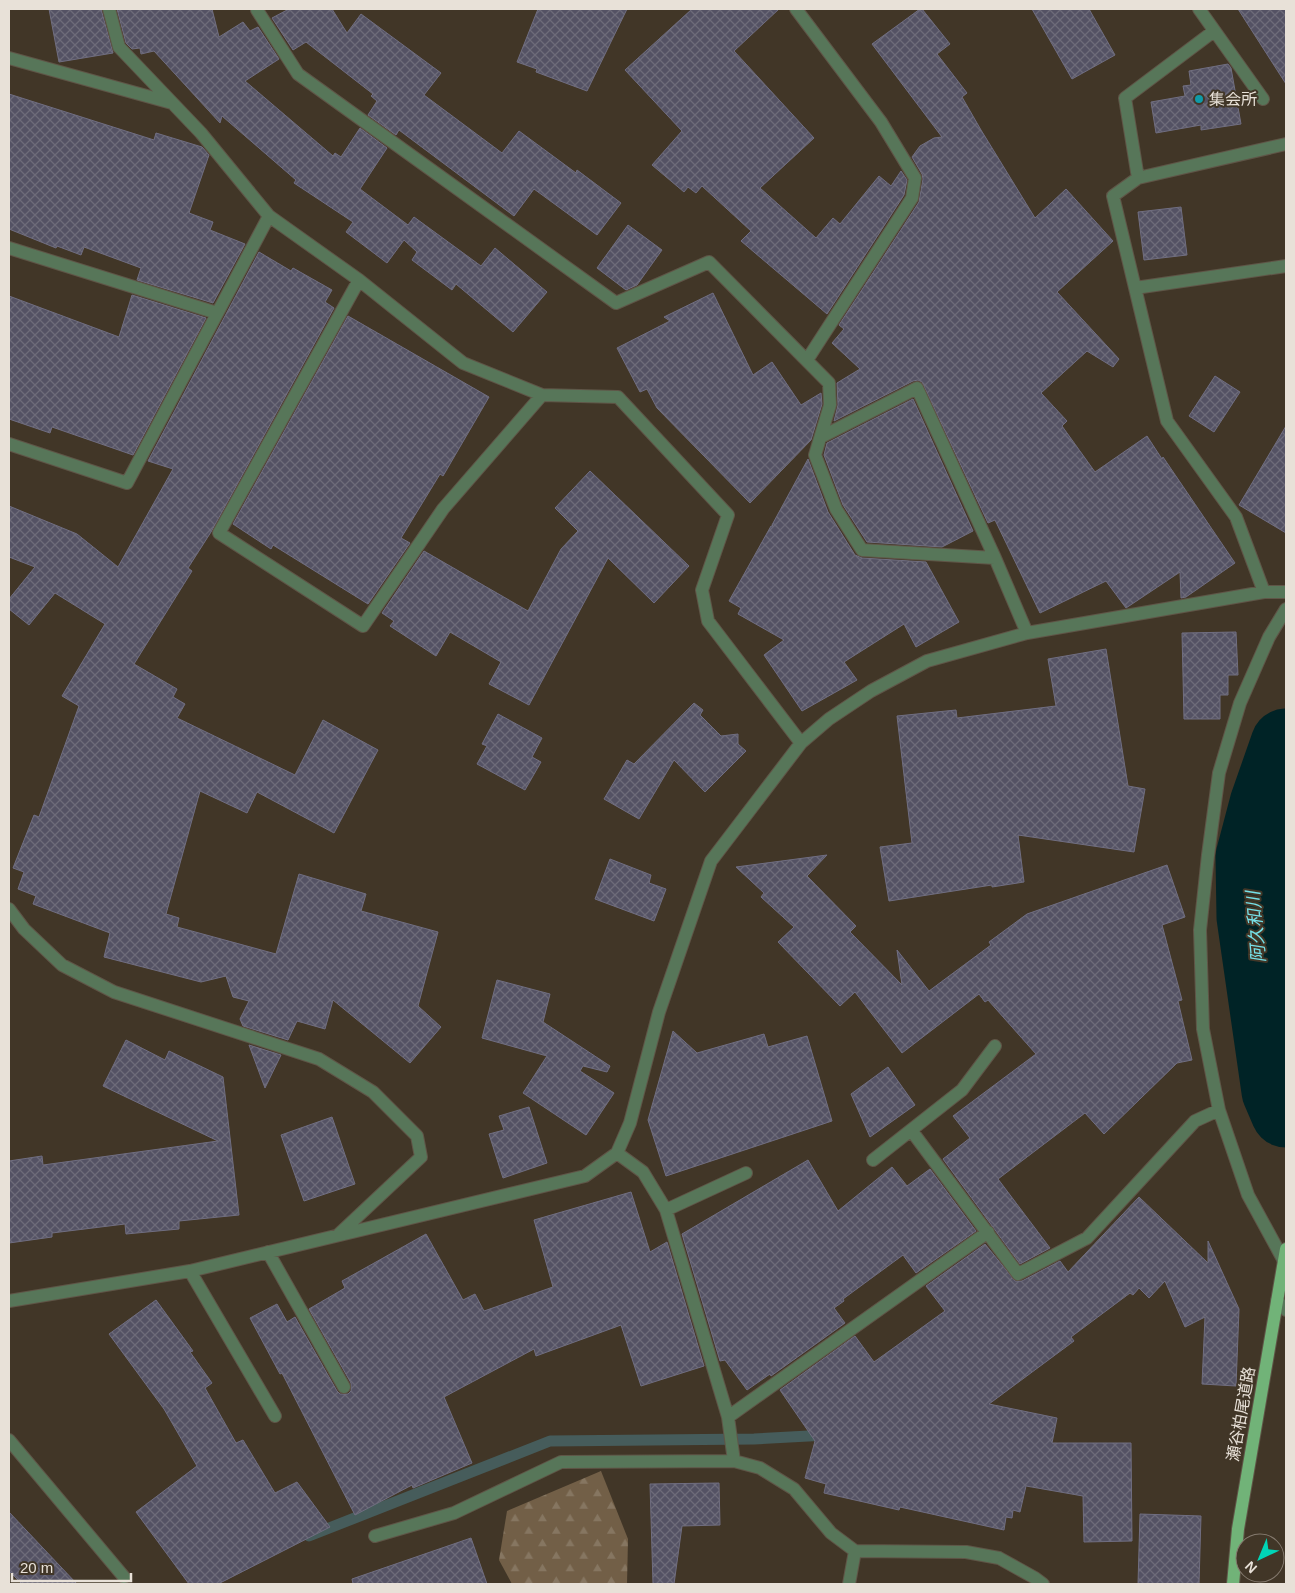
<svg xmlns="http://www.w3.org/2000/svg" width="1295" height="1593" viewBox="0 0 1295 1593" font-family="Helvetica,'Noto Sans JP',sans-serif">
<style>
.forest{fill:url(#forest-firs)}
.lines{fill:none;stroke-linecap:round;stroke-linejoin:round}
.stream{stroke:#465c5b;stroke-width:11}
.river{stroke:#002326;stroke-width:71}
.building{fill:url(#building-cross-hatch);stroke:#706e81}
.minor-casing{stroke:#5f5547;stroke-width:14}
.major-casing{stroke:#5f5547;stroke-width:14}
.minor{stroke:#577659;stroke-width:12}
.major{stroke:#71b378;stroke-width:12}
.culture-dot{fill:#0f9aa8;stroke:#413627;stroke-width:2}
.labels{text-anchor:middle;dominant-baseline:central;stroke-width:4;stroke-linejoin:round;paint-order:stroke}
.poi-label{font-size:16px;fill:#e8e1d8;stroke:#413627;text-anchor:start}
.street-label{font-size:16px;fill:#e8e1d8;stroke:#413627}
.water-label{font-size:18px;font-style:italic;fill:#76e0e8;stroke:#413627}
</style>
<defs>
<pattern id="forest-firs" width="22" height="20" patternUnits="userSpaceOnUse" patternTransform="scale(1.25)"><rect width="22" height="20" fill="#725f47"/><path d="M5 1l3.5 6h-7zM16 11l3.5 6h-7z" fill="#867661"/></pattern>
<pattern id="building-cross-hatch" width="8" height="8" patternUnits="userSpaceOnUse" patternTransform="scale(1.25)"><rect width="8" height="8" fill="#545264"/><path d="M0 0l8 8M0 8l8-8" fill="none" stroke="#6d6b79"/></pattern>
</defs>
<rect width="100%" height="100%" fill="#413627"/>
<path class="forest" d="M601,1471L628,1539L627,1584H512L499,1560L507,1511Z"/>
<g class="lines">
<path class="stream" d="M309,1536L550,1441L754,1439L827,1435"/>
<path class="river" d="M1286,744L1265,804L1251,857L1252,917L1277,1091L1286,1112"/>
</g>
<path class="building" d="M49,9H101L113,53L59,62Z
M117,9H212L219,37L243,22L250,31L258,27L279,59L245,81L333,156L335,153L341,157L360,128L387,148L360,189L408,225L414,217L481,266L495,248L547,292L513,332L456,284L452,290L412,260L417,252L404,240L387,263L346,232L353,222L294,183L296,180L222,116L220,123L154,51L141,54L140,48L132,49L126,43Z
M289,9H332L347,33L361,14L441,73L424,95L502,153L519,131L576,173L577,170L621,203L597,235L534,189L514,216L399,130L396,135L368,115L377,101L371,96L373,94L306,42L293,50L272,18Z
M538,9H627L587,91L536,72L537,69L517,62Z
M692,9H779L734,51L814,138L760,188L816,238L833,218L840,224L879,176L891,186L901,171L907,180L904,195L827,314L741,241L751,231L702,186L696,193L688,187L684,192L652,165L682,131L625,70Z
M920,9H922L950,44L937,54L967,93L962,97L981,130H980H981L1035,218L1066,189L1113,241L1057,292L1119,359L1113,367L1087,351L1041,393L1067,421L1062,426L1095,472L1147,436L1162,459L1163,457L1235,563L1186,597L1181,598L1180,572L1126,608L1106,581L1040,613L995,520L988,523L922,382L918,380L913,381L834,421L838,405L837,383L860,369L832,343L844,329L839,325L919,202L923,179L922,174L912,157L920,146L934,138L942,137L872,44Z
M1032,9H1089L1115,55L1072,79Z
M1238,9H1286V84Z
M1228,64L1231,68L1241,124L1201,130V125L1156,133L1151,102L1185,96L1183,86L1191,85L1189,71Z
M9,94L154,140L156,133L202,147L209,155L189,213L213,222L210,230L245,244L213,303L137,280L141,268L84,247L81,255L57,246L56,248L9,229Z
M1181,207L1187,255L1144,260L1138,212Z
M628,225L662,250L637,285L626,290L597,268Z
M259,252L291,271L293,268L332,290L325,302L334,308L211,532L188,568L192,571L134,664L177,689L173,697L185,704L177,718L295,775L323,720L378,750L334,833L257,792L247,813L200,791L166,914L179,918L177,927L276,954L299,874L366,894L361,911L438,932L418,1006L441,1027L410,1063L333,1000L325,1029L297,1021L288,1040L243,1026L240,1019L249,1001L233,997L226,976L201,982L104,957L110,933L33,904L36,896L18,889L24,872L13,868L34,815L39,817L79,706L62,696L105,624L55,593L29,625L9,609V599L35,567L9,557V506L77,534L118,567L173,469L148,461Z
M713,293L753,375L772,362L801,405L821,393L822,404L811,440L750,503L657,408L647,389L640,392L617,348L670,321L664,317Z
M132,295L206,318L133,455L52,427L50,433L9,419V296L119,337Z
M348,316L489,397L443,476L440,474L401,538L410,543L368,604L273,545L271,549L233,524Z
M1215,376L1240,392L1214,432L1189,416Z
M913,399L973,531L942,547L867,542L843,505L824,455L827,443Z
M1286,426V533L1239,505Z
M808,459L828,512L855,555L862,558L926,562L959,622L916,647L904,624L844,662L857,680L802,711L764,655L784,640L738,614L741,608L729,601L771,526H773L772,525Z
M590,471L689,566L654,603L608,558L529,705L489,684L501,662L450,632L436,656L390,626L394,621L382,613L424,551L528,611L561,549L578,531L555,508Z
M1236,632L1238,675H1228V695H1220V719H1184L1182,633Z
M1106,649L1128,786L1145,789L1134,852L1018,835L1024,882L992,887V885L889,901L880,847L912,843L897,716L956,710L957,718L1056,706L1048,659Z
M694,703L703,710L700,715L721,736L738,734V744L746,751L705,792L674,760L639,819L604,799L627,760L634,764Z
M498,714L542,738L532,757L541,762L525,790L477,764L487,746L482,744Z
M827,855L807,876L856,926L850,932L902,985L897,950L929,991L991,945L989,942L1027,914L1167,865L1185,917L1162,925L1182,1000L1178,1001L1192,1060L1177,1063L1104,1134L1085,1113L998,1179L1050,1248L1020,1264L943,1159L970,1138L953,1116L1036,1054L988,1000L985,1002L979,994L902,1053L855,992L840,1006L778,942L794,927L761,897L764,893L736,867Z
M610,859L651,875L649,883L666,889L654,921L595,899Z
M497,980L550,994L543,1022L610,1066L607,1072L583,1066L580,1071L614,1093L586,1135L523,1093L547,1056L482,1038Z
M673,1031L697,1053L764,1034L768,1047L807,1036L832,1121L666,1176L648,1120Z
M126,1040L165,1060L169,1051L223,1077L239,1215L179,1221V1229L126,1234L125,1224L52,1233V1237L9,1243V1161L42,1156L43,1165L218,1141L103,1086Z
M249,1045L281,1055L265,1088Z
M888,1067L915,1105L870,1137L851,1094Z
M529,1107L547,1163L503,1178L489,1134L504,1130L499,1116Z
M332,1117L355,1184L304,1201L281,1135Z
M808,1160L838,1211L892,1167L907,1186L930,1169L976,1231L916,1273L903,1255L843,1299L844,1301L834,1308L845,1323L771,1376L770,1374L747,1390L725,1360L720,1361L682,1234Z
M631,1192L650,1252L667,1242L704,1366L641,1386L621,1325L536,1356L534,1349L444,1397L472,1463L413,1488L412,1485L355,1515L282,1373L280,1374L250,1318L277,1304L287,1322L295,1317L337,1391L340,1394H348L351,1391V1383L309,1309L345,1288L342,1281L426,1234L463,1300L475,1294L484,1311L553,1287L534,1220Z
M1139,1197L1208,1263V1241L1239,1309L1236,1386L1202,1384L1205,1317L1185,1327L1165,1281L1149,1298L1139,1288L1133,1295L1130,1293L1071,1337L1074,1341L989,1404L1057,1418L1052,1443H1131L1132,1541L1084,1542L1083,1496L1026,1486L1020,1512L1013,1510L1012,1518L1006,1517L1004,1530L900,1507L899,1510L824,1493L826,1484L805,1478L815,1441L780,1390L855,1336L874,1362L945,1311L926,1286L985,1244L1015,1281H1022L1060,1261L1068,1272Z
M156,1300L193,1351L190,1352L212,1383L205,1388L236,1443L243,1440L275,1493L297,1482L330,1527L218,1584H189L136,1512L197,1466L164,1409L109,1334Z
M719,1483L720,1525L682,1526L674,1584H653L650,1484Z
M9,1512L77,1584H22L9,1571Z
M1140,1514L1201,1516L1199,1584H1138Z
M471,1538L487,1584H353L352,1579Z"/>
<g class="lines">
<defs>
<path id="minor" d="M109,9L119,47L201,133L269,216L359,280L463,363L542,395L618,397L728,515L702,590L708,621L801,743
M796,9L881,122L915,178L912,198L807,360
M1199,9L1263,99
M257,10L298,74L616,303L709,262L829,383L830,405L815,455L836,509L862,550L995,558
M9,58L172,103
M1138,178L1125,98L1214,31
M9,248L217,313
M359,280L219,533L363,626L443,509L542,395
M1135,288L1286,266
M821,437L917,388L995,558L1027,633
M9,444L127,483L269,216
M1264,592L1236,517L1167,421L1113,196L1138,178L1286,144
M9,909L24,929L62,965L114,992L319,1059L373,1092L417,1136L421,1157L339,1234
M911,1130L1018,1274L1087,1238L1195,1121L1219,1110
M617,1153L643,1172L666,1210L728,1417L734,1461
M873,1160L962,1090L995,1046
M666,1210L746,1173
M268,1252L344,1387
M1284,1261L1248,1195L1219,1110L1203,1029L1200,930L1208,855L1219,773L1240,703L1269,637L1286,609
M190,1271L275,1416
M9,1301L190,1271L585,1176L617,1153L630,1123L659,1012L711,861L801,743L829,719L871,691L927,661L1027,633L1264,592H1286
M1277,1301L1286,1310
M728,1417L988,1232
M9,1440L124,1577
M375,1536L454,1513L561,1462L734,1461L760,1468L794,1489L831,1533L855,1551L966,1552L999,1558L1035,1578L1043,1584
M849,1584L855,1551"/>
<path id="major" d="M1233,1584L1238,1529L1286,1249"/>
</defs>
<use href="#minor" class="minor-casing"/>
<use href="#major" class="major-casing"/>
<use href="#minor" class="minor"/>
<use href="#major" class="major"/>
</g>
<circle class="culture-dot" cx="1199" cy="99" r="5"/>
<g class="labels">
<g class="poi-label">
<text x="1209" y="99">集会所</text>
</g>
<g class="street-label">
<text transform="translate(1241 1414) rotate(-80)">瀬谷柏尾道路</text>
</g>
<g class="water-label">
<text transform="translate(1256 927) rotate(-95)">阿久和川</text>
</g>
</g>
<rect width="1295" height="1593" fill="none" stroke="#e8e1d8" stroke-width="20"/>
<g transform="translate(1260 1558) rotate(224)"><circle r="24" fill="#413627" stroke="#847a6e"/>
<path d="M0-4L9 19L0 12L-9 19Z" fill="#00d5b7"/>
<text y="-8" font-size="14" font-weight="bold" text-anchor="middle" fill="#e8e1d8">N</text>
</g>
<path d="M12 1573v8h119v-8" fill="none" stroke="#e8e1d8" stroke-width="2.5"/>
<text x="20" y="1573" font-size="15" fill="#e8e1d8" stroke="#413627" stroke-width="4" paint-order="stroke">20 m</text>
</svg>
